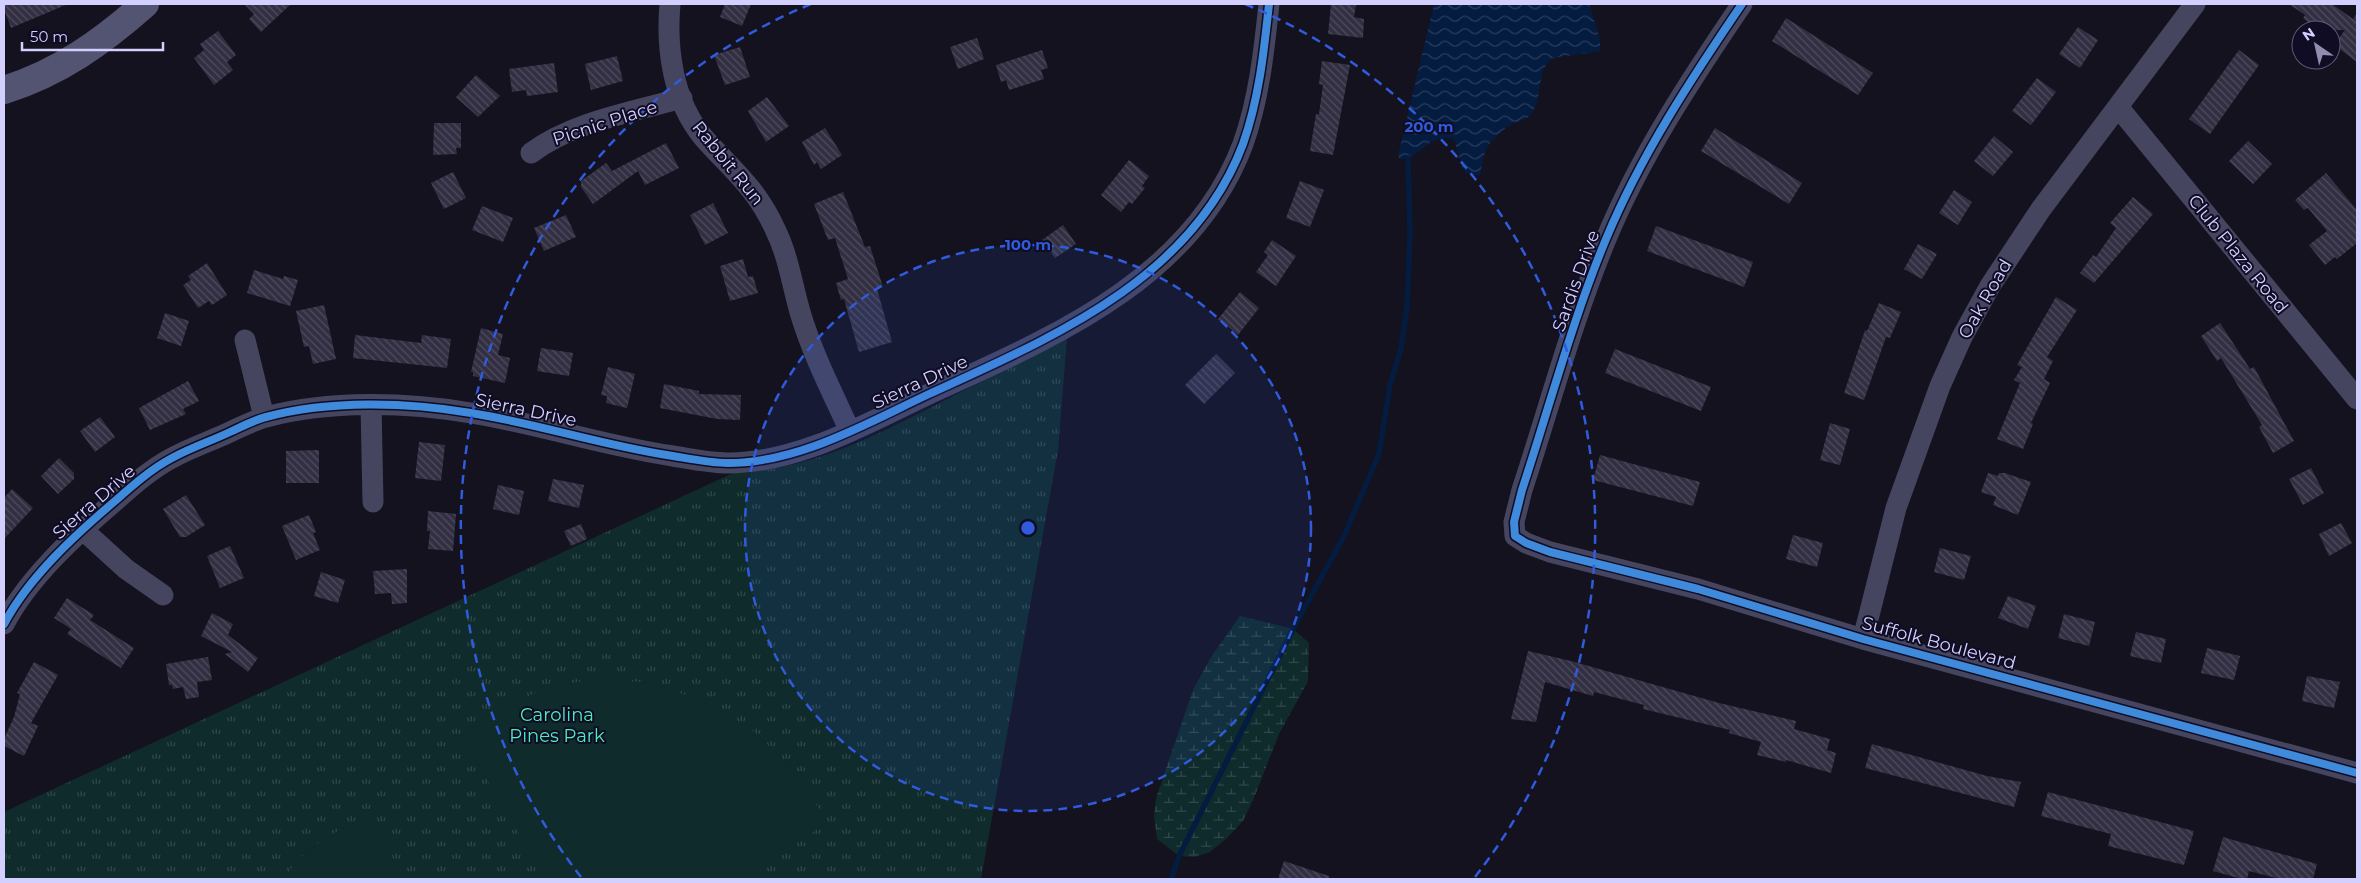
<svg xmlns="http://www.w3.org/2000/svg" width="2361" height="883" viewBox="0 0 2361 883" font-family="Montserrat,sans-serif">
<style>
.grass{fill:url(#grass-tufts)}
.wetland{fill:url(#wetland-marsh)}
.pitch{fill:#0f2b2b}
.water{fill:url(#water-waves)}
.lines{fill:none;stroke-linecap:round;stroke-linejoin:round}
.stream{stroke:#051c41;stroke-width:5.5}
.building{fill:url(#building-back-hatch)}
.street{stroke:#454560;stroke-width:21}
.secondary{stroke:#535372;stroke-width:28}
.cycleway-casing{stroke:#0f0c24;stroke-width:11}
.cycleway{stroke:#408adc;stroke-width:8}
.ring{fill:none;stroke:#2f5bdc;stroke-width:2.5;stroke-dasharray:9 6}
.labels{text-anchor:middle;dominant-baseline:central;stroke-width:4;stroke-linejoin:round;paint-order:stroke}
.street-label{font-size:18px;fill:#d3cfff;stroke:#0f0c24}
.park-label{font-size:18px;fill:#4eecc1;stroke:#0f0c24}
.centre{fill:#2f5bdc;stroke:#0f0c24;stroke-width:2.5}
.ring-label{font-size:15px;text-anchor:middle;font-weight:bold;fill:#2f5bdc;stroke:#0f0c24;stroke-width:4;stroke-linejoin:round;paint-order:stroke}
</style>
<defs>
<pattern id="grass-tufts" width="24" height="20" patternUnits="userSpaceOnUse" patternTransform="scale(1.25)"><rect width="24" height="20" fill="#0f2b2b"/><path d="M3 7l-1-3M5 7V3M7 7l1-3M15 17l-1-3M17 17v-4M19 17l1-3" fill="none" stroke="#31494b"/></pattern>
<pattern id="wetland-marsh" width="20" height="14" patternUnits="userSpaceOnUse" patternTransform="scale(1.25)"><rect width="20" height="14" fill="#0f2b2b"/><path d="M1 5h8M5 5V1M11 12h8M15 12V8" fill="none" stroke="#31494b"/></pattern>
<pattern id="water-waves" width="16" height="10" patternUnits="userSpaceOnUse" patternTransform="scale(1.25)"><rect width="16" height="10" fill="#051c41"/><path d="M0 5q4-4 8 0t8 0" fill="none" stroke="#293c5e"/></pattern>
<pattern id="building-back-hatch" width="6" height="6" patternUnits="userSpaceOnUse" patternTransform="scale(1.25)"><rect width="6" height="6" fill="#312f41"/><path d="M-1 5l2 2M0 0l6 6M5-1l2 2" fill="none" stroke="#4e4c5e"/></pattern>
</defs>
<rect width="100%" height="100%" fill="#13121e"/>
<path class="grass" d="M1067,338L1058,450L981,879H4V812L733,473C811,469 864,441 932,407C977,384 1022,361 1067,338Z"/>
<path class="wetland" d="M1240,616L1293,629L1309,643L1308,681L1279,734L1254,798L1243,821L1227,838L1210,852L1195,857L1179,856L1157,839L1154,816L1156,798L1193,690L1211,657Z"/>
<path class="pitch" d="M597,678L650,683L703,701L753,731L792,768L828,823L733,879H546L461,736L492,712L544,689Z
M373,813L402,879H285C303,845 340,830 373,813Z"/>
<path class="water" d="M1434,4H1589L1600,39V51C1590,54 1555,56 1551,59C1536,74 1543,96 1532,113C1528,119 1524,120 1517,122C1510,124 1506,128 1501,132C1484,146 1484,155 1480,176L1466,173L1462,167L1454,139C1424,134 1423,159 1400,159L1398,156Z"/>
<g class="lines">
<path class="stream" d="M1171,879L1179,856L1293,629L1344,536L1379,454L1390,385L1401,348L1407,308L1410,233L1408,158"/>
</g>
<path class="building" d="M4,4H68L11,28L4,9Z
M244,4H291L261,32L249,19L254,14Z
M725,4H751L742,26L720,17Z
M1331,4H1356L1354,17L1364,19L1363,38L1328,34Z
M2289,4H2332L2353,19L2357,13V62L2334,45L2345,30H2303L2308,22L2303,18L2305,15Z
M1786,18L1873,73L1858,95L1772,41Z
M2078,27L2098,40L2080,68L2059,54Z
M218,31L236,55L227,62L233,70L214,85L194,58L204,50L200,44Z
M977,38L984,59L958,69L950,47Z
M740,47L750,77L725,85L714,55Z
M1042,50L1048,68L1041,70L1044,79L1009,90L1006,80L1001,82L996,65Z
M2239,50L2259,65L2210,134L2189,119Z
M617,56L623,81L591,90L585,64Z
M1322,61L1350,65L1333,155L1310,151L1316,114H1319L1323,85L1319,84Z
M554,63L558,92L527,96L526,90L512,92L509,69Z
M476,75L500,96L478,117L456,97Z
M2037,78L2056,92L2031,125L2012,111Z
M767,97L789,126L766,142L748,111Z
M434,123H461V148H456L457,154L433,155Z
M825,128L842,155L821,169L817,162L814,165L802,142Z
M1715,128L1802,183L1789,204L1701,151Z
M1994,136L2013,152L1993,176L1974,161Z
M2248,141L2272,164L2253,184L2229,161Z
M666,143L679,168L645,185L638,171L593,204L581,187V181L606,163L612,171Z
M1129,160L1149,176L1142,186L1145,188L1132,204L1129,202L1121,212L1101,195Z
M453,172L466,198L444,209L431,183Z
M2326,173L2357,210V243L2337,259L2335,257L2325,265L2309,245L2327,231L2308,208L2304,210L2295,200Z
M1300,181L1324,190L1310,227L1286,218Z
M1954,190L1972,202L1958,225L1939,213Z
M843,192L865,247L870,246L883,287L877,289L892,342L859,352L844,299L841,300L836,283L848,279L835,238L828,240L814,204Z
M2133,197L2153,214L2094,283L2080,273L2093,255L2096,257L2116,228L2110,223Z
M713,203L728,233L705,245L690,215Z
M482,206L513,218L503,242L472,230Z
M566,215L576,237L544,251L534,228Z
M1063,225L1076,244L1055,258L1042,240Z
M1656,226L1753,262L1744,287L1647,251Z
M1272,240L1296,256L1276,286L1256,272L1268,255L1264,252Z
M1918,244L1937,254L1922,279L1904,269Z
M743,259L748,277L753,276L758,293L730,301L720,266Z
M207,263L227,295L212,305L209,301L198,308L183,285L191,280L188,276Z
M254,270L283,279L284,276L298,280L290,306L247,293Z
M1240,292L1259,308L1238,335L1218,319Z
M2056,297L2077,310L2047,357L2053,361L2044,379L2050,383L2031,423L2033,424L2023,449L1997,439L2020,383L2014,380L2022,367L2017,365Z
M1879,303L1901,312L1890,338L1886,337L1864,400L1844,393L1865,330L1867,331Z
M324,305L336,359L313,364L309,346L304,347L296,311Z
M165,313L189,321L181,346L157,338Z
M2220,323L2250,369L2254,367L2294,441L2273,453L2259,427L2262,425L2221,358L2217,361L2201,336Z
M481,328L503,334L498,355L510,358L505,383L473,376V372H471Z
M355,335L421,343L422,335L451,339L447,368L353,358Z
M541,348L573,353L569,376L537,371Z
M1615,349L1711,387L1701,411L1605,373Z
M1216,354L1235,373L1204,404L1185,385Z
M608,367L635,374L627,408L606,403L607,396L601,395Z
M188,381L199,401L183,409L186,414L150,430L139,408Z
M664,384L699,391V394L741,395L740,420L717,419L660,408Z
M100,417L115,437L95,452L80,431Z
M1830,423L1850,429L1840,465L1820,460Z
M419,442L445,445L441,481L415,478Z
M319,450V483H286V451Z
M1600,455L1700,482L1693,506L1593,480Z
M59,458L74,473V479L58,494L41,476Z
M2311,468L2324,493L2303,505L2289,479Z
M1988,473L1998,476L1999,473H2005L2031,482L2018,515L1993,505L1996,497L1981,492Z
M553,479L584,485L579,508L548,501Z
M498,485L524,491L519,515L493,509Z
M12,489L33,508L4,539V498Z
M186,495L205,525L186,537H180L163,509Z
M428,511L456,514L453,551L428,549L430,531H427Z
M309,515L316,532L313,533L320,550L296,560L282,526Z
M2341,523L2352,543L2329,556L2319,534Z
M581,524L587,539L571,546L564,531Z
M1793,535L1823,543L1817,567L1786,559Z
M230,546L244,578L220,588L207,556Z
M1940,548L1971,556L1964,580L1934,572Z
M407,569V603L392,604L391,593L375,594L373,571Z
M321,572L345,580L338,603L314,596Z
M2008,596L2036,606L2028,629L1998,618Z
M67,598L94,615L90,620L134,648L121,668L67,634L71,629L54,618Z
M212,613L233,624L228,635L258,658L248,672L225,654L232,652L201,636Z
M2064,614L2095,622L2089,646L2058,638Z
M2136,632L2166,639L2161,663L2130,656Z
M2207,648L2240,656L2234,680L2201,673Z
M1528,651L1571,661L1719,703L1796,721L1794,729L1830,739L1827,750L1836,753L1831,773L1786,760V762L1757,755L1761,742L1729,733L1730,730L1643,709L1644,705L1594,692L1593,696L1545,682L1536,722L1511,719Z
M208,657L212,680L197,682L199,697L186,699L183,687L173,689L172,685H169L166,664Z
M34,662L58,675L31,723L38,726L24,756L4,746V739L14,717L20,694L17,693Z
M2307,676L2340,682L2334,708L2302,701Z
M1872,744L1987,776L2021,782L2014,807L1865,768Z
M2048,792L2194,831L2184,865L2108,846L2111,834L2041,816Z
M2223,837L2317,864L2313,879H2280L2249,871L2247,879H2242L2213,871Z
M1284,861L1329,876V879H1278Z"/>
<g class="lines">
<path class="street" d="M670,4C666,49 673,101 703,137C732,170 756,187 775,229C788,255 792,284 800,312C812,353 832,392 850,431
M1742,4C1691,79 1641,155 1606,239C1573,318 1549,408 1522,490L1514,522L1515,536L1526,543L1550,552L1698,589L1863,639L2357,773
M2119,108L2357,399
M531,153C572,122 633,112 682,98
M245,340L264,417
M371,405L373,502
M82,529L126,569L163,595
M4,624C29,577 75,535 115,501C132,486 151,469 172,458C190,448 211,441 230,432C241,427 254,420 266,417C329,400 407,402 471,413C539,424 605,446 673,456C691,459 710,463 728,463C799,463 867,423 929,394C1051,338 1192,280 1243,144C1259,99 1264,51 1269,4
M1863,639L1896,508L1940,386L1962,337L1990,286L2041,209L2195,4"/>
<path class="secondary" d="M4,90C59,73 102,42 145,4"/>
<defs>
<path id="cycleway" d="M1742,4C1691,79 1641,155 1606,239C1573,318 1549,408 1522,490L1514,522L1515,536L1526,543L1550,552L1698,589L1863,639L2357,773
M4,624C29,577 75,535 115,501C132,486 151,469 172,458C190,448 211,441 230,432C241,427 254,420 266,417C329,400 407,402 471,413C539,424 605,446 673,456C691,459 710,463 728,463C799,463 867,423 929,394C1051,338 1192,280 1243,144C1259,99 1264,51 1269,4"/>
</defs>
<use href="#cycleway" class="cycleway-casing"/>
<use href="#cycleway" class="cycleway"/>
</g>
<circle cx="1028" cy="528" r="283" fill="#2f5bdc" fill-opacity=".12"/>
<g class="ring">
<circle cx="1028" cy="528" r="283"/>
<path d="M581 877A567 567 0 0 1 811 4M1245 4A567 567 0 0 1 1475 877"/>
</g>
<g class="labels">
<g class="street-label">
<text transform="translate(605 123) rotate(-18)">Picnic Place</text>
<text transform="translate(728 163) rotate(51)">Rabbit Run</text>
<text transform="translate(2238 254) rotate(51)">Club Plaza Road</text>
<text transform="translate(1576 281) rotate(-70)">Sardis Drive</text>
<text transform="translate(1985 299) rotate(-60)">Oak Road</text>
<text transform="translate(920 382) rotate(-25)">Sierra Drive</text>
<text transform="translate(526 410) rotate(12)">Sierra Drive</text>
<text transform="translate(94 502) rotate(-41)">Sierra Drive</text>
<text transform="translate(1939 643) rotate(15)">Suffolk Boulevard</text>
</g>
<g class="park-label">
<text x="557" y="715">Carolina<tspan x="557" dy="21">Pines Park</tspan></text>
</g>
</g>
<circle cx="1028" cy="528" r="8" class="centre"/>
<g class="ring-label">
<text x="1429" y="132">200 m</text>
<text x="1028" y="250">100 m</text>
</g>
<rect width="2361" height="883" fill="none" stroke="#d3cfff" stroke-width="10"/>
<g transform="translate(2316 45) rotate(326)"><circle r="24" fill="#0f0c24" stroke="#5d5a7c"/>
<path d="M0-4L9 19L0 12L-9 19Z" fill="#908db0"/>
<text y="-8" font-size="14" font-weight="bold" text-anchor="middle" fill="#d3cfff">N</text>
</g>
<path d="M22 42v8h141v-8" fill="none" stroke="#d3cfff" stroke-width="2.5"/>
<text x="30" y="42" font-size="15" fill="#d3cfff" stroke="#0f0c24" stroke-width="4" paint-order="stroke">50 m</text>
</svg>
